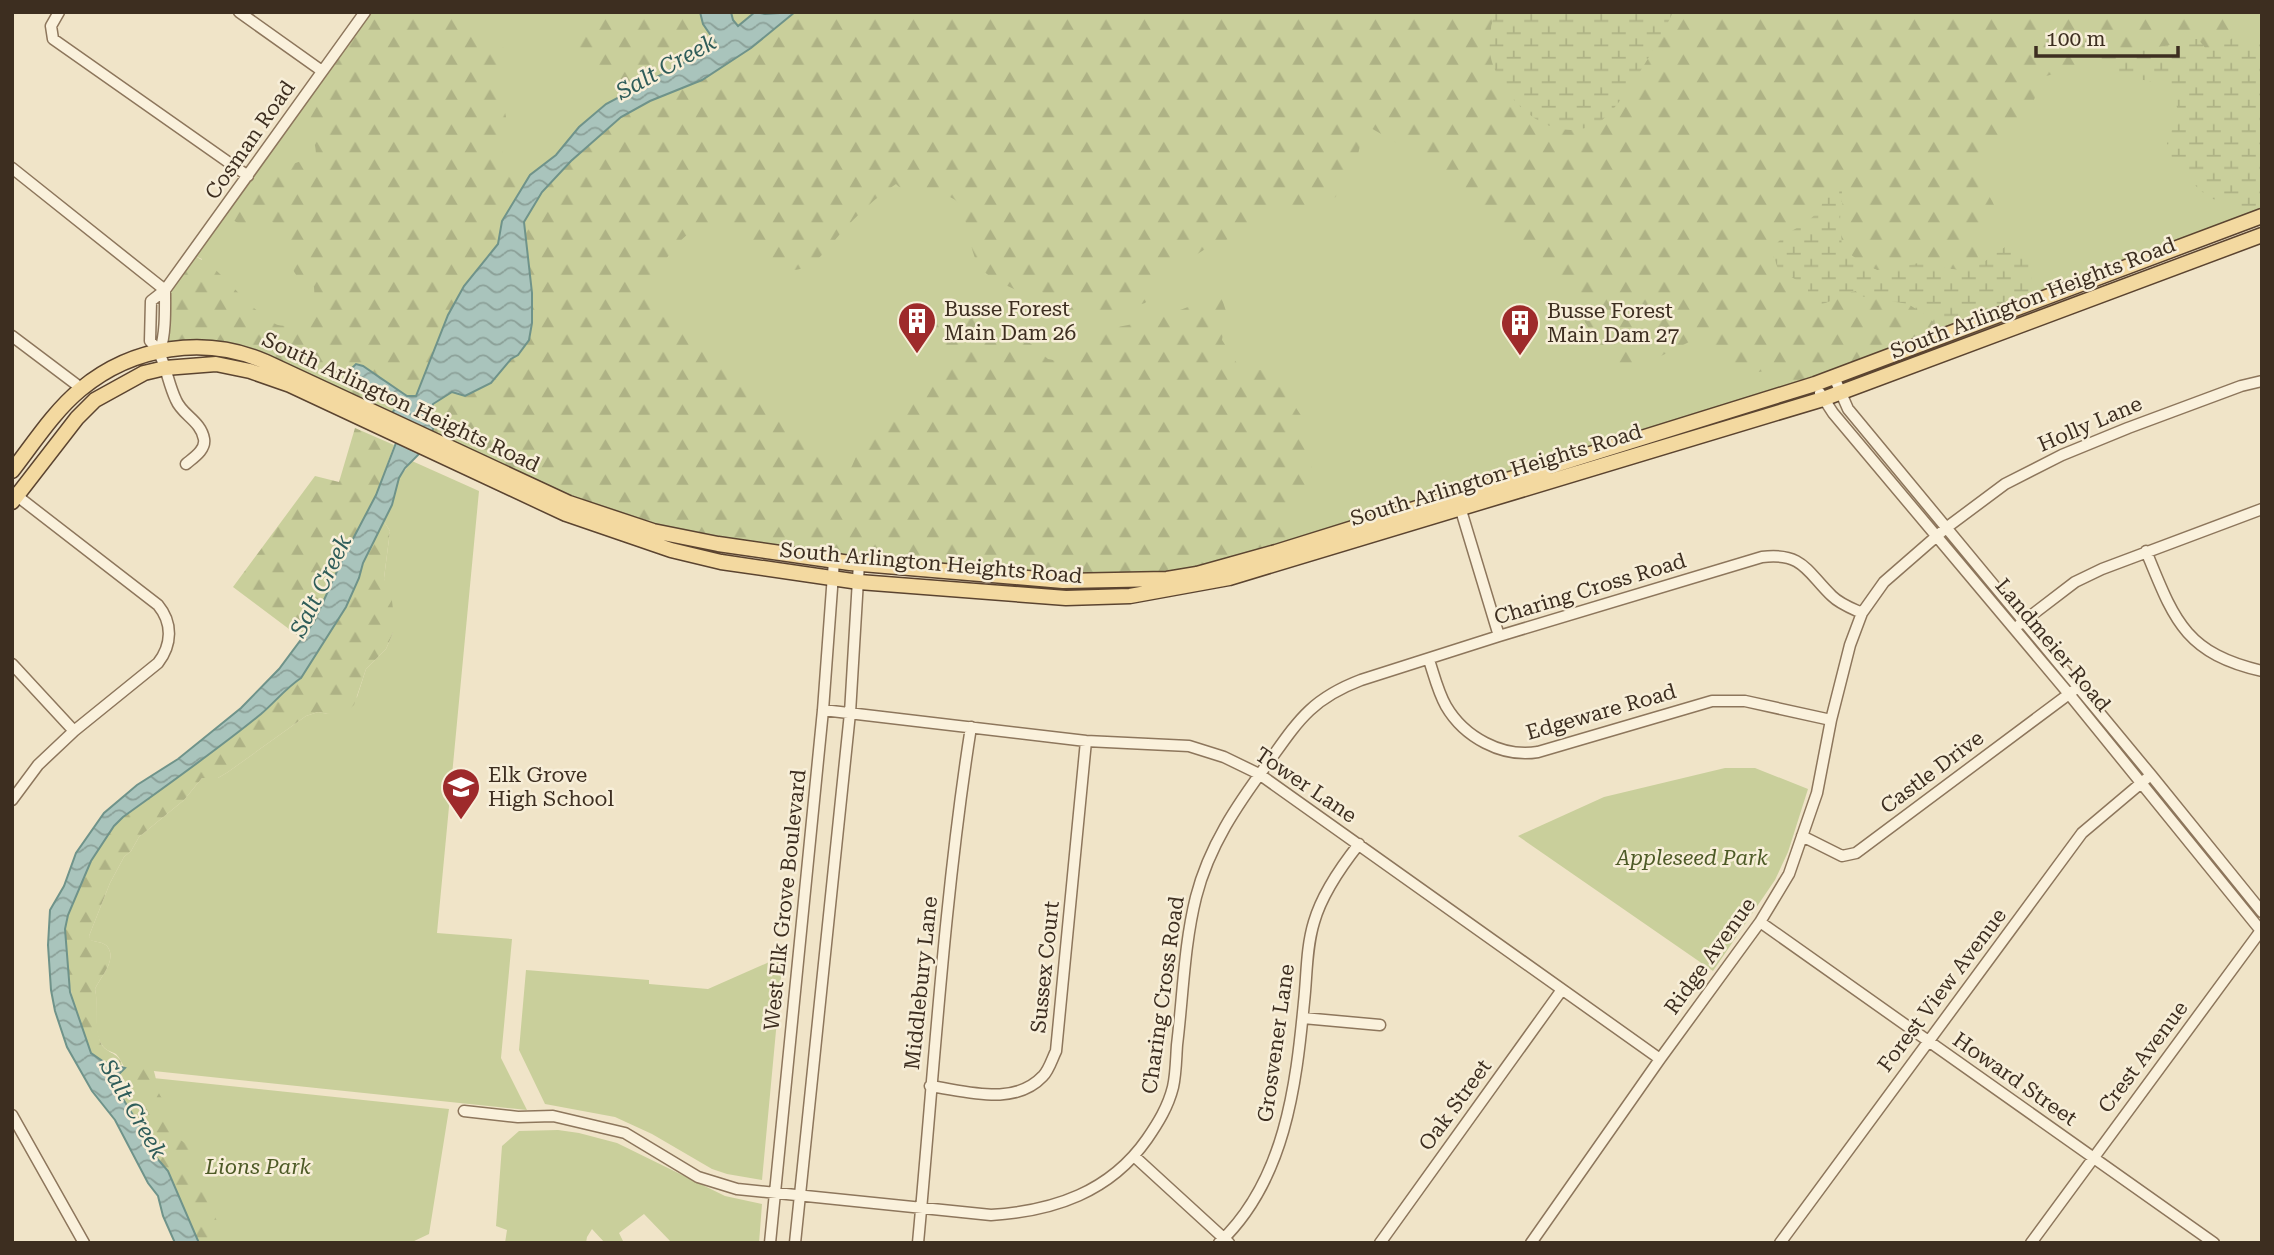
<svg xmlns="http://www.w3.org/2000/svg" width="2274" height="1255" viewBox="0 0 2274 1255" font-family="'Roboto Serif',serif">
<style>
.green{fill:#c9cf9b}
.forest{fill:url(#forest-firs)}
.wetland{fill:url(#wetland-marsh)}
.water{fill:url(#water-waves);stroke:#6f938a;stroke-width:2}
.lines{fill:none;stroke-linecap:round;stroke-linejoin:round}
.minor-casing{stroke:#8d765c;stroke-width:13}
.major-casing{stroke:#5b4430;stroke-width:17}
.minor{stroke:#faf1dc;stroke-width:10}
.major{stroke:#f3d9a0;stroke-width:14}
.labels{text-anchor:middle;dominant-baseline:central;stroke-width:5;stroke-linejoin:round;paint-order:stroke}
.street-label{font-size:21px;fill:#3d2e20;stroke:#f7eed8}
.poi-label{font-size:21px;fill:#3d2e20;stroke:#f7eed8;text-anchor:start}
.park-label{font-size:21px;font-style:italic;fill:#4d5a26;stroke:#f7eed8}
.water-label{font-size:23px;font-style:italic;fill:#2f5d5a;stroke:#f7eed8}
</style>
<defs>
<pattern id="forest-firs" width="22" height="20" patternUnits="userSpaceOnUse" patternTransform="scale(1.75)"><rect width="22" height="20" fill="#c9cf9b"/><path d="M5 1l3.5 6h-7zM16 11l3.5 6h-7z" fill="#aeb285"/></pattern>
<pattern id="wetland-marsh" width="20" height="14" patternUnits="userSpaceOnUse" patternTransform="scale(1.75)"><rect width="20" height="14" fill="#c9cf9b"/><path d="M1 5h8M5 5V1M11 12h8M15 12V8" fill="none" stroke="#aeb285"/></pattern>
<pattern id="water-waves" width="16" height="10" patternUnits="userSpaceOnUse" patternTransform="scale(1.75)"><rect width="16" height="10" fill="#a9c4bc"/><path d="M0 5q4-4 8 0t8 0" fill="none" stroke="#8ba098"/></pattern>
</defs>
<rect width="100%" height="100%" fill="#f0e4c8"/>
<path class="green" d="M365,12H2262V205L2253,209L2262,212L1787,393L1295,545L815,549L172,307L202,259L190,254L248,189L241,185Z
M412,461L479,491L437,933L512,939L501,1058L527,1110L125,1068C122,1064 120,1058 116,1054C111,1051 106,1051 102,1045C92,1029 99,1007 95,989C100,977 118,960 107,946C103,942 95,942 90,940L89,936L110,883L124,857L131,851L139,837L184,800L202,778H218L228,772L306,716L318,712L328,714L357,697L366,669L386,649L393,633L384,578L390,531L383,520L392,505L399,478Z
M1725,768H1755L1808,789L1788,852L1775,880L1713,971L1518,836L1604,797Z
M783,956L762,1180L727,1174L712,1169L652,1134L615,1117L545,1104L519,1050L526,970L649,980V984L708,989Z
M134,1076L449,1109L429,1234L410,1243H213Z
M558,1130L579,1133L617,1143L725,1196L762,1204L759,1243H672L644,1214L619,1233L624,1243H605L592,1229L587,1237L586,1243H505L507,1230L496,1226L502,1146L519,1131Z"/>
<path class="forest" d="M401,12H442L489,43L504,48L501,93L506,117L502,163L511,178L522,188L502,221L498,244L464,286L448,315L419,392L413,397L408,396L363,366L407,408L392,413L246,353L160,351L165,290L190,254C222,267 237,297 264,316C268,319 274,324 278,325C293,329 306,315 315,305L314,287C296,283 289,265 287,248C287,245 287,239 286,237C282,229 272,221 265,217L248,229L221,213L241,185L253,190C271,171 291,162 316,158C317,138 307,125 292,113L364,13L377,21L395,22Z
M577,12H700L703,24L717,46L713,51L702,53L618,98C609,72 595,63 573,49Z
M795,12H1495C1481,56 1498,78 1525,111L1660,40L1673,12H2244L2233,25L2235,36C2210,52 2215,54 2187,39L2177,44L2101,56L2087,64L2043,77L2032,105L1983,169L1989,181L1986,190C1988,195 1992,200 1994,205C1998,223 1982,237 1976,252L1981,264L1963,271L1918,263L1894,269L1877,270L1863,264L1842,248L1840,221L1843,201L1821,209L1813,220L1781,238L1779,269L1808,287L1826,304L1846,292L1856,291L1860,297L1908,303L1929,317L1946,336L1787,393L1779,374L1770,369C1754,375 1730,375 1720,358C1715,349 1714,341 1707,333L1641,366L1627,367L1617,363L1602,349L1564,289L1540,264L1513,243L1475,196L1451,185L1397,143L1369,127C1359,141 1359,154 1354,170C1350,181 1337,184 1336,197L1312,205L1281,206L1274,211L1271,216L1248,233L1213,244L1168,273L1162,280L1160,287L1145,303L1106,315L1093,316L1075,314L1047,306L1045,294L1031,286L1018,291C1000,282 985,278 976,260C972,252 972,245 968,238C970,230 966,225 964,217C957,178 920,209 896,184C876,197 856,216 840,234C828,248 818,263 800,269C792,271 787,269 779,267C760,261 760,245 747,233C724,211 694,224 677,245C668,257 654,271 653,286C652,303 664,317 675,327L828,456L847,475C855,463 858,447 868,436C871,434 875,433 877,431C895,418 916,393 925,373L937,368L943,358L931,334L906,318L904,312L907,307C915,304 934,304 942,309C948,312 944,314 952,316C957,317 963,312 968,311L979,315L982,322C993,328 1002,328 1014,329L1048,359L1073,364C1082,353 1085,343 1081,330C1120,332 1185,311 1220,293L1226,311L1222,340L1241,370H1264L1284,389L1302,417L1313,453L1311,478L1280,528L1295,545L1197,574L969,575L639,527L430,438C430,396 437,396 476,386C481,385 488,385 492,382C502,374 506,361 518,355L532,293L524,222L542,192L571,161L621,117L650,101L702,80L751,48Z
M355,428L394,445L376,495L344,556L314,622L301,638L233,587L315,476L339,482Z
M383,520L390,531L384,578L392,601L394,617L393,633L386,649L366,669L354,705L346,712L328,714L318,712L306,716L228,772L218,778H202L184,800L139,837L131,851L124,857L110,883L89,936L91,940C95,942 103,942 107,946C118,960 100,977 95,989C99,1006 94,1024 100,1041C104,1054 119,1051 122,1065C114,1067 99,1061 93,1055C76,1035 61,950 66,925C73,889 97,842 123,817L263,713L304,673L346,607L359,578L363,563Z
M147,1067L153,1069C159,1083 154,1095 169,1104C167,1122 173,1138 190,1146L196,1179L228,1243H199L168,1171L155,1156L141,1128L115,1086L117,1076L125,1068Z"/>
<path class="wetland" d="M1495,12H1673C1661,38 1621,110 1598,123C1553,147 1508,105 1493,65C1487,49 1490,28 1495,12Z
M2235,36L2244,40L2262,43V212L2209,198L2185,176L2173,160L2167,150V135L2178,124C2182,56 2110,96 2095,60L2101,56L2177,44L2187,39H2198L2206,49L2216,50Z
M1835,190L1842,191L1840,221L1842,248L1863,264L1877,270L1894,269L1918,263L1963,271L1981,264L2005,247L2019,254L2031,265L2032,303L1946,336L1929,317L1908,304L1860,296L1856,291C1841,293 1831,304 1815,305L1808,299V287L1778,269L1772,251C1786,224 1815,230 1825,196Z"/>
<path class="water" d="M700,12H731L733,20L738,26L755,12L765,14L795,12L751,48L702,80L650,101L621,117L571,161L542,192L524,222L532,293V323L529,340L518,355L511,359L491,383L465,396L452,392L433,404L430,419L433,428L432,435L426,447L405,468L399,478L392,505L363,563L359,578L346,607L301,678C286,688 275,702 261,714C217,750 170,783 123,817L114,826L91,861L68,915L65,929L70,992L91,1053L104,1062L125,1068L117,1076L115,1086L141,1128L155,1156L168,1171L199,1243H175L163,1216L158,1196L148,1183L115,1120L92,1091L67,1047L55,1011L51,990L48,945L50,910L64,886L76,853L104,813L137,785L178,759L241,708L279,669L314,622L344,556L376,495L399,435L392,413L395,409L404,410L407,408L356,378L353,367L356,364L363,366L407,396H416L448,315L464,286L498,244L502,221L530,175L556,155L579,127L606,104L702,53L715,49L716,43L703,24Z"/>
<g class="lines">
<defs>
<path id="minor" d="M59,12L51,26L53,39L248,176
M239,12L322,71
M12,168L165,290
M12,336L81,388
M160,351C166,332 165,309 165,290
M1834,377L1848,409L2151,775L2262,912
M1820,393L1833,413L2069,694L2262,932
M186,464C193,458 206,450 204,439C201,421 182,415 176,400C166,379 166,357 150,341L151,301L165,290L365,12
M12,492L158,605C173,623 172,645 158,663L74,731L38,765L12,800
M1460,507L1499,636
M2146,551C2174,619 2184,653 2262,671
M2020,624L2075,582L2102,569L2262,509
M1429,660C1434,675 1438,692 1446,706C1464,737 1502,758 1538,752L1712,701H1745L1831,720
M12,664L74,731
M823,710L1086,741L1189,746L1224,757L1259,774L1660,1059
M1802,836L1842,856L1856,853L2073,691
M1760,922L2214,1243
M1303,1018L1380,1025
M930,1086C967,1091 1014,1107 1043,1076C1049,1070 1052,1059 1056,1051L1086,741
M464,1111L518,1117L553,1116L625,1133L698,1177L737,1189L991,1215C1054,1211 1110,1192 1147,1139C1158,1123 1168,1107 1173,1087C1176,1074 1176,1059 1177,1045C1183,996 1184,945 1196,897C1209,846 1237,805 1268,763C1298,721 1311,699 1361,680L1499,636L1762,557C1803,552 1807,572 1832,596C1840,604 1851,608 1862,613
M12,1115L84,1243
M1135,1157L1229,1243
M770,1243L823,710L834,561
M795,1243L850,713L859,563
M918,1243C934,1071 944,898 971,727
M1219,1243C1285,1181 1296,1086 1304,1002C1307,976 1306,948 1314,922C1322,894 1340,868 1359,844
M1380,1243L1561,991
M1531,1243L1660,1059L1760,922L1789,874L1817,793L1831,720L1850,645L1862,613L1884,582L1946,528L2005,484L2062,455L2128,428L2241,386L2262,381
M1780,1243L2082,833L2146,779
M2031,1243L2262,929"/>
<path id="major" d="M12,471C33,444 54,411 81,389C133,346 205,335 266,362L569,503L653,531L718,544L850,563L1063,581L1167,579L1197,574L1276,552L1815,384L2262,216
M12,502L77,418L95,400L144,373L165,368L216,364L250,371L290,385L566,514L671,550L721,562L859,582L1066,598L1130,596L1229,578L1823,399L2262,235"/>
</defs>
<use href="#minor" class="minor-casing"/>
<use href="#major" class="major-casing"/>
<use href="#minor" class="minor"/>
<use href="#major" class="major"/>
</g>
<defs>
<symbol id="building-pin" viewBox="-11 -11 22 30"><path d="M0 17L-7.5 6A9.5 9.5 0 1 1 7.5 6Z" fill="#9e2a2b" stroke="#f7eed8"/><path d="M-4-6H4V6H1V3H-1V6H-4ZM-2.5-4.3h1.7v1.8h-1.7ZM.8-4.3h1.7v1.8H.8ZM-2.5-1h1.7V.8h-1.7ZM.8-1h1.7V.8H.8Z" fill="#fff"/></symbol>
<symbol id="school-pin" viewBox="-11 -11 22 30"><path d="M0 17L-7.5 6A9.5 9.5 0 1 1 7.5 6Z" fill="#9e2a2b" stroke="#f7eed8"/><path d="M0-5L7-2L0 1L-7-2ZM-4 1L0 2.5L4 1V4Q0 6-4 4Z" fill="#fff"/></symbol>
</defs>
<g fill-rule="evenodd">
<use href="#building-pin" x="895" y="299" width="44" height="60"/>
<use href="#building-pin" x="1498" y="301" width="44" height="60"/>
<use href="#school-pin" x="439" y="765" width="44" height="60"/>
</g>
<g class="labels">
<g class="street-label">
<text transform="translate(250 140) rotate(-55)">Cosman Road</text>
<text transform="translate(2033 298) rotate(-21)">South Arlington Heights Road</text>
<text transform="translate(401 402) rotate(25)">South Arlington Heights Road</text>
<text transform="translate(2090 424) rotate(-23)">Holly Lane</text>
<text transform="translate(1496 475) rotate(-17)">South Arlington Heights Road</text>
<text transform="translate(931 563) rotate(5)">South Arlington Heights Road</text>
<text transform="translate(1590 589) rotate(-17)">Charing Cross Road</text>
<text transform="translate(2053 645) rotate(50)">Landmeier Road</text>
<text transform="translate(1601 712) rotate(-16)">Edgeware Road</text>
<text transform="translate(1932 772) rotate(-37)">Castle Drive</text>
<text transform="translate(1306 785) rotate(34)">Tower Lane</text>
<text transform="translate(785 900) rotate(-84)">West Elk Grove Boulevard</text>
<text transform="translate(1710 956) rotate(-54)">Ridge Avenue</text>
<text transform="translate(1045 967) rotate(-84)">Sussex Court</text>
<text transform="translate(921 983) rotate(-84)">Middlebury Lane</text>
<text transform="translate(1942 990) rotate(-53)">Forest View Avenue</text>
<text transform="translate(1163 995) rotate(-82)">Charing Cross Road</text>
<text transform="translate(1276 1043) rotate(-82)">Grosvener Lane</text>
<text transform="translate(2143 1057) rotate(-53)">Crest Avenue</text>
<text transform="translate(2015 1079) rotate(35)">Howard Street</text>
<text transform="translate(1455 1105) rotate(-54)">Oak Street</text>
</g>
<g class="poi-label">
<text x="944" y="309">Busse Forest<tspan x="944" dy="24">Main Dam 26</tspan></text>
<text x="1547" y="311">Busse Forest<tspan x="1547" dy="24">Main Dam 27</tspan></text>
<text x="488" y="775">Elk Grove<tspan x="488" dy="24">High School</tspan></text>
</g>
<g class="park-label">
<text x="1692" y="858">Appleseed Park</text>
<text x="258" y="1167">Lions Park</text>
</g>
<g class="water-label">
<text transform="translate(666 67) rotate(-29)">Salt Creek</text>
<text transform="translate(321 586) rotate(-64)">Salt Creek</text>
<text transform="translate(133 1109) rotate(60)">Salt Creek</text>
</g>
</g>
<rect width="2274" height="1255" fill="none" stroke="#3d2e20" stroke-width="28"/>
<path d="M2036 46v10h142v-10" fill="none" stroke="#3d2e20" stroke-width="3.5"/>
<text x="2046" y="46" font-size="21" fill="#3d2e20" stroke="#f7eed8" stroke-width="5" paint-order="stroke">100 m</text>
</svg>
